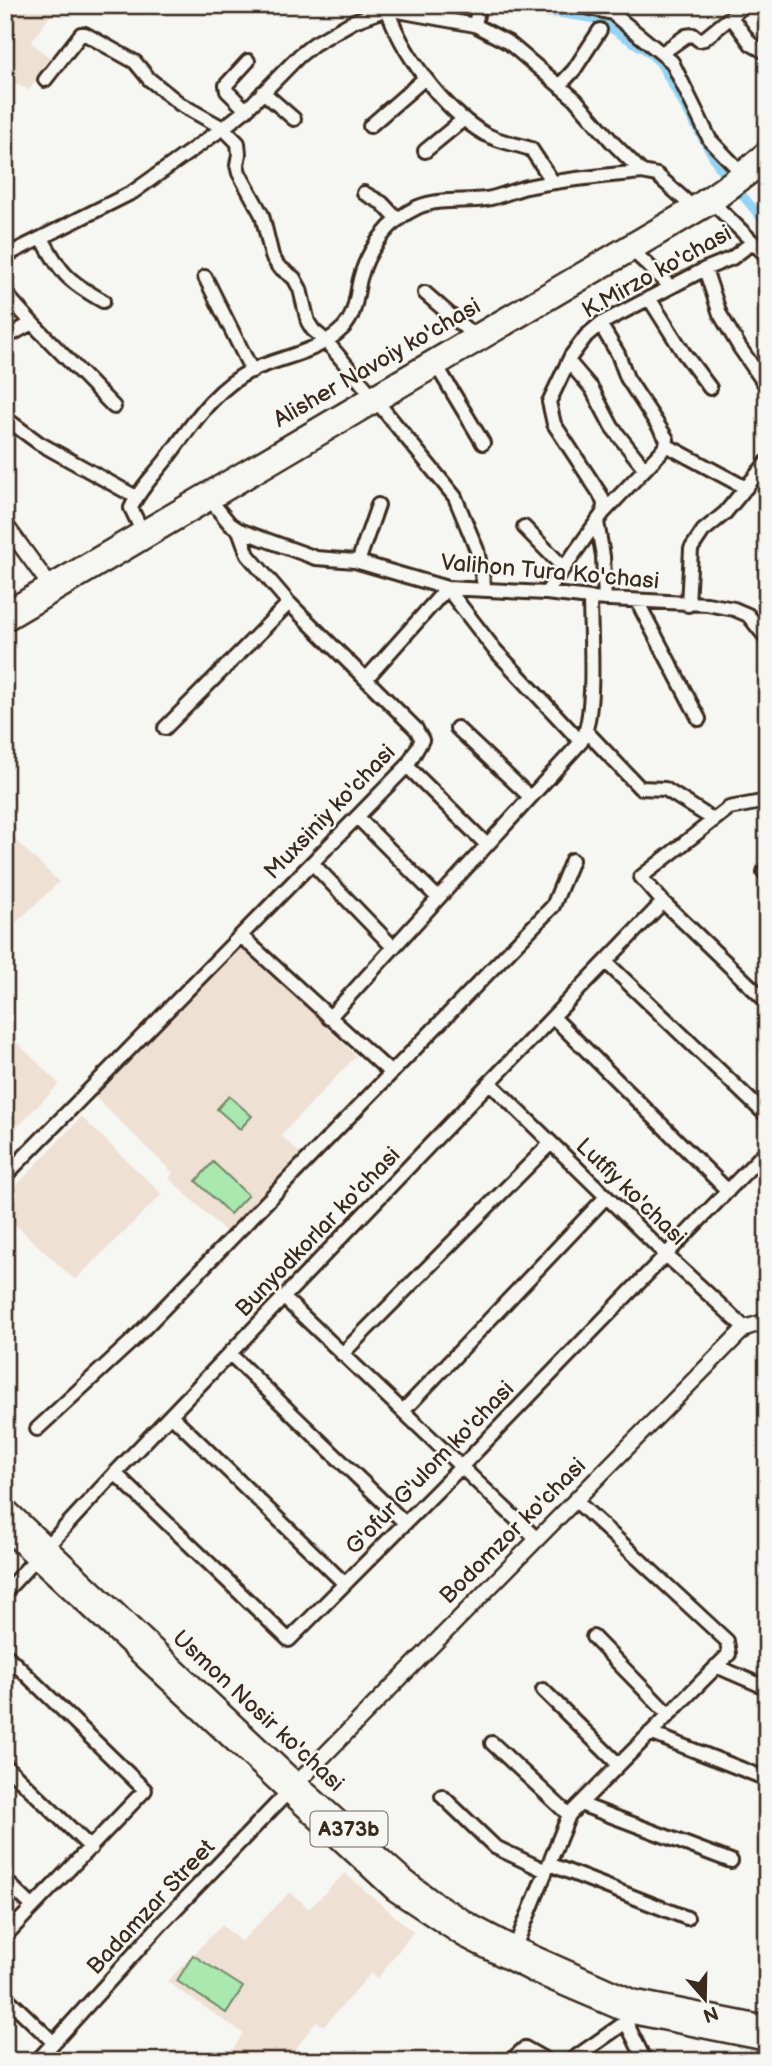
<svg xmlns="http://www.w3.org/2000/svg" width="772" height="2066" viewBox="0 0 772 2066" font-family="'Balsamiq Sans',sans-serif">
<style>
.built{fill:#eee0d3}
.green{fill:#a9e8af;stroke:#728966;stroke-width:2}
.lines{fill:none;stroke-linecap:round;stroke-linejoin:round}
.canal{stroke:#94d4f5;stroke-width:9}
.minor-casing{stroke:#3b2a1e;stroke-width:18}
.major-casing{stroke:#3b2a1e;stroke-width:19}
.highway-casing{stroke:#3b2a1e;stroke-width:23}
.minor{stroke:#f6f6f2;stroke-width:12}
.major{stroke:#f6f6f2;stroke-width:14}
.highway{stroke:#f6f6f2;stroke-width:18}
.labels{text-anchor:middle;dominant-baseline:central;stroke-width:5;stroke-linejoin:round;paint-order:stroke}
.shield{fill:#f6f6f2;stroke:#73675e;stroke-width:2}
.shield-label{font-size:21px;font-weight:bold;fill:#3b2a1e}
.street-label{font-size:23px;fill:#3b2a1e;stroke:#f6f6f2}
</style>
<rect width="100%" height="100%" fill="#f6f6f2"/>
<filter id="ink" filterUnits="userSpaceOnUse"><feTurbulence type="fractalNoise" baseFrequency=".0143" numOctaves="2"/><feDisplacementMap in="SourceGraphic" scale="14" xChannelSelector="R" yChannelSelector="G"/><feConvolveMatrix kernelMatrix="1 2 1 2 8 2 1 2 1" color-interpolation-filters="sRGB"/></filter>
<g filter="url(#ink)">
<path class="built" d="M5,5H58L31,42L52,60L29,90L5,78Z
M5,830L59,882L5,933Z
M243,946L356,1056L281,1135L303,1156L228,1234L169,1178L173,1173L95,1097Z
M5,1031L59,1084L5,1140Z
M81,1117L162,1194L75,1280L5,1215V1198Z
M345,1873L413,1932L377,1979L371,1973L324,2026L316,2022L286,2061H226L243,2033L167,1982L222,1925L241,1942L290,1892L309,1909Z"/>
<path class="green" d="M229,1096L252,1116L240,1129L217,1109Z
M213,1162L248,1195L230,1214L196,1181Z
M193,1955L243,1987L226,2013L177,1981Z"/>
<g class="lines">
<path class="canal" d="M479,5L514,12L558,13L596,19L647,51L660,63L719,167L767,225"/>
<defs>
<path id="minor" d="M386,5C400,51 443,110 485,134C499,142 516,144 531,149L553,182
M540,5L586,7L612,13L672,62L710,140L740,171
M731,17L744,5
M475,25L479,5
M662,53L686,36L693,35L699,40L704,39L731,17L751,44L767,53
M45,80L81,34H85L135,62L149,79L180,104L223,128L238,143L239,154L237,165L239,173L262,215L272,256L278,266L294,278L300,289L308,322L313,330L326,341L370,393
M560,85L574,70L600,30
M263,92L294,119
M246,110L227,91L226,85L248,61
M370,126L425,78
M425,151L464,119
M364,193L382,203L398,220
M710,200L767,256
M42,238C61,274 68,281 103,301
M634,252L671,287
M5,256L133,192L223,128L246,110L299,56L314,44L354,21L387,9L475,25L509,43L575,99L614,144L642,172L657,175L696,210
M705,269L720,314L740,348L767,387
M205,277L252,371
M5,293L32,323L114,407
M425,293L472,334
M649,298L683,352L710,388
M600,324L618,354L627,378L667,439L666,445L661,452L603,513
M5,338L32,323
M569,362L592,389L612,427L645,469
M438,368L483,443
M378,403L455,497L477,550L485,590
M5,418L39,443L136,497
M666,445L746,488
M211,501L230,524L239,530L316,558L355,561L447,588L546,593L590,598L707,604L734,609L748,615L767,639
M597,522L603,556L605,599
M524,527L564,568
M141,529L131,508C139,490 153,476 165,461C191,427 212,390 252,370C283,356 318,353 343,328C356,315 356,296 360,279C368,249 389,220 418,207C440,198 464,202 486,199C500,197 513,190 527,187C565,179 604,176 642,172
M358,562L378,505
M546,593L603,513L604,503L600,494L554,424L549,402L571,356L586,336L600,324L705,269L732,258L753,242
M637,601L699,719
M688,605L691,549L703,531L725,513L767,462
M366,679L447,588L494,649L581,742
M165,728L289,603
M457,728L529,796
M587,732L640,788L665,789L714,820
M407,766L487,845
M767,801L729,808L641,877L663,902L767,1002
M357,817L438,898
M312,863L393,947
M764,872L767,870
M241,936L391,1073
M606,962L767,1116
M553,1017L728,1191
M329,1018L581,742C597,715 590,633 590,598
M490,1083L666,1255L745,1328
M5,1176L407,766L422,740L416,729L289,603L248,555L239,530
M284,1298L537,1539
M230,1354L405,1523
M342,1354L551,1143
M403,1411L606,1197
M171,1415L345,1584
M37,1429L132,1341L553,906L572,860
M115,1473L289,1640L462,1466L767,1150
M5,1592L115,1473L663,902
M593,1637L669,1715
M5,1654L145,1790L5,1936
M716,1666L767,1688
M543,1690L619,1765
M650,1733L767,1779
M492,1743L569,1815
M5,1765L91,1848
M442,1796L495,1847L546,1871
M580,1804L731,1861
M549,1864L687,1918
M5,1880L33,1907
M515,1947L569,1815L729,1654L727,1641L575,1500
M5,1996L53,2042
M626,2022L645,2061
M37,2061L161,1924L292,1788
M510,2061L525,2048L548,2061
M570,2061L626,2022L627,2013"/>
<path id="major" d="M5,524L53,590
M5,609L692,205L736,174L767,147
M5,624L714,205L767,164
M297,1783L745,1328L767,1321"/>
<path id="highway" d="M5,1507L297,1783L406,1880L431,1899L471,1924L515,1947L632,1999L767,2026
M5,1529L394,1891L463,1937L536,1974L627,2013L767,2041"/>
</defs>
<use href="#minor" class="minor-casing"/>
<use href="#major" class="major-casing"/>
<use href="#highway" class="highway-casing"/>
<use href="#minor" class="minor"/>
<use href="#major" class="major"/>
<use href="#highway" class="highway"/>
</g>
</g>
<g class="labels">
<rect class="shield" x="310.5" y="1811.5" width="77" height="35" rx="5"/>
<g class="shield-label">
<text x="349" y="1829">A373b</text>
</g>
<g class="street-label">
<text transform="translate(657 272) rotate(-29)">K.Mirzo ko'chasi</text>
<text transform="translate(377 363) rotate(-30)">Alisher Navoiy ko'chasi</text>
<text transform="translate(550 572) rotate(5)">Valihon Tura Ko'chasi</text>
<text transform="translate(330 812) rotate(-46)">Muxsiniy ko'chasi</text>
<text transform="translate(631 1192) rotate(44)">Lutfiy ko'chasi</text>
<text transform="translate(318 1232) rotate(-46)">Bunyodkorlar ko'chasi</text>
<text transform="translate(430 1468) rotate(-46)">G'ofur G'ulom ko'chasi</text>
<text transform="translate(513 1531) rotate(-45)">Bodomzor ko'chasi</text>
<text transform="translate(258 1711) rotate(43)">Usmon Nosir ko'chasi</text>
<text transform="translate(151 1907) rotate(-47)">Badamzar Street</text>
</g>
</g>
<rect width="772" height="2066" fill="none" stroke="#f6f6f2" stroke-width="28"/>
<rect x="14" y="14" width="744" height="2038" fill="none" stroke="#3b2a1e" stroke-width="2.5" filter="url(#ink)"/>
<g transform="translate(705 1999) rotate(160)" stroke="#f6f6f2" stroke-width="5" paint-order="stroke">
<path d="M0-5L12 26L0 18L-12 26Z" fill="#3b2a1e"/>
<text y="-10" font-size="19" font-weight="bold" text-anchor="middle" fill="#3b2a1e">N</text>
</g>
</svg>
